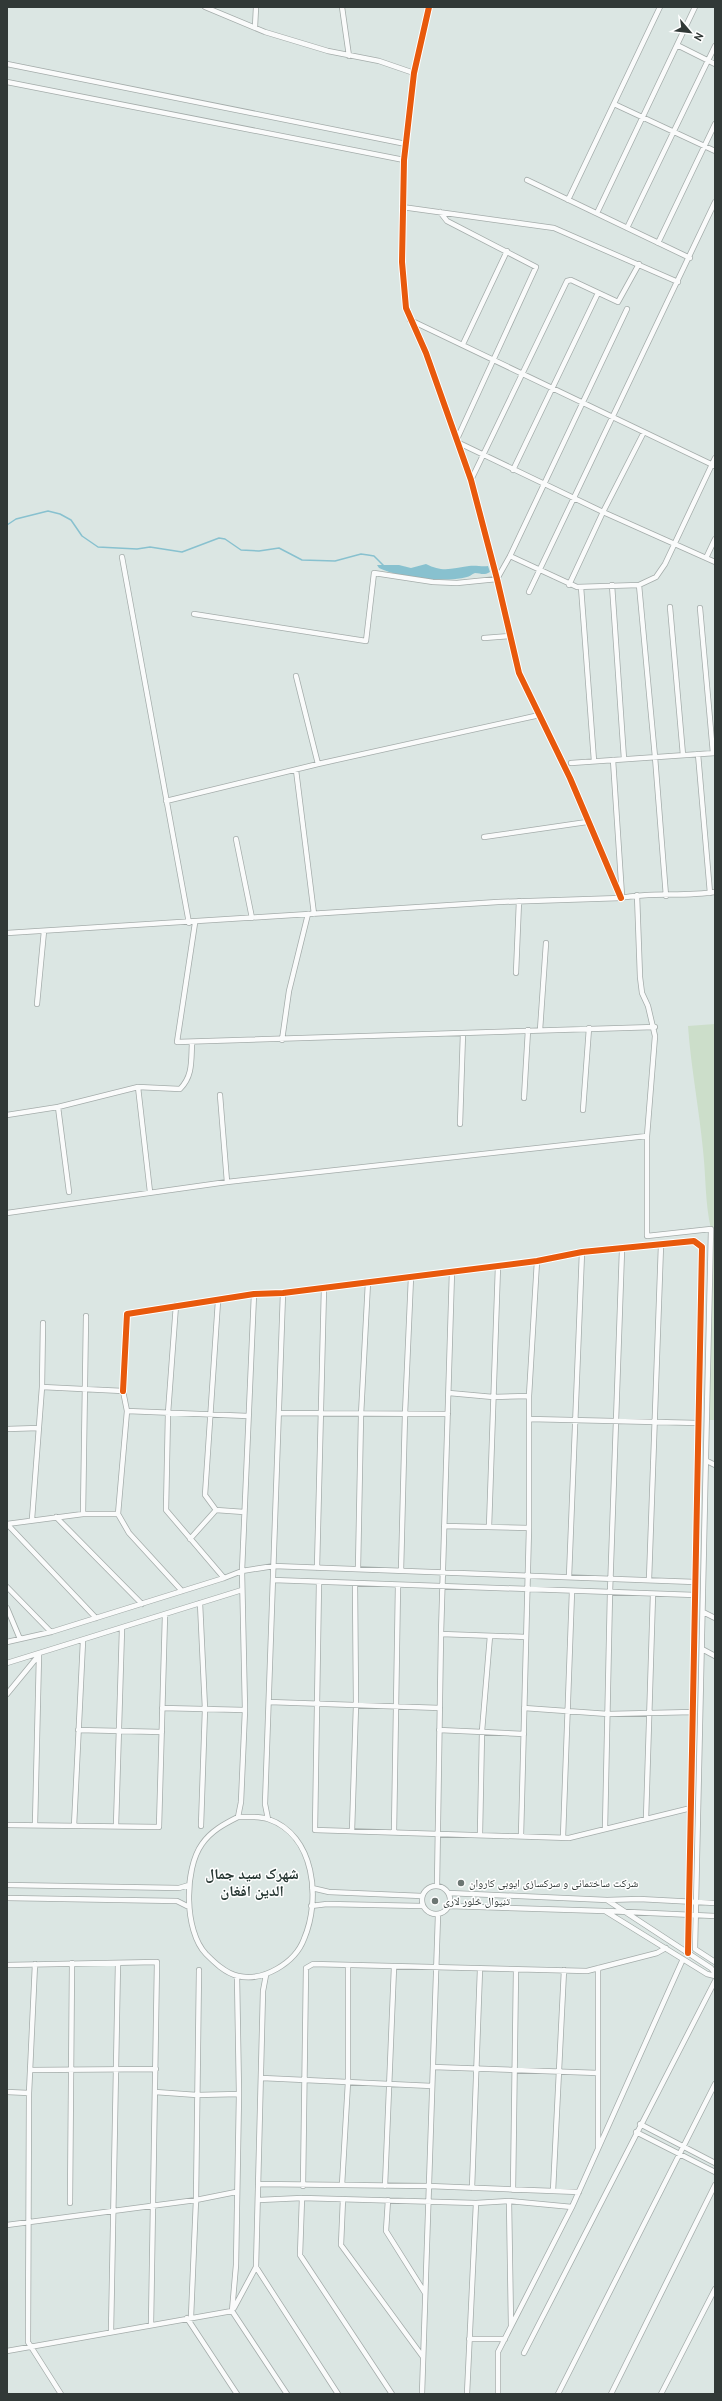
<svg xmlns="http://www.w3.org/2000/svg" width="722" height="2401" viewBox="0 0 722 2401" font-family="'PT Sans','Noto Naskh Arabic',sans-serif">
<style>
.green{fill:#ccdeca}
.water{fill:#88c1cf}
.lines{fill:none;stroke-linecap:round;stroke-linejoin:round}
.stream{stroke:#88c1cf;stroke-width:1.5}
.minor-casing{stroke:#a4acaa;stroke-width:6}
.minor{stroke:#fafbfb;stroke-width:4.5}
.cycleway-casing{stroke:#fff;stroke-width:8}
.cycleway{stroke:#e8590c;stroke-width:6}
.poi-dot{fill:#6c7673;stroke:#fff;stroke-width:1.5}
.labels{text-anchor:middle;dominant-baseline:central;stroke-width:3;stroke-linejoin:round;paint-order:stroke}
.poi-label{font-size:11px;fill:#313937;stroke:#fff;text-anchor:start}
.district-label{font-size:15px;font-weight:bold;fill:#283834;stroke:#fff}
</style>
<rect width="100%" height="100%" fill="#dbe6e3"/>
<path class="green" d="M715,1024V1420H708L711,1229C705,1203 706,1177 703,1150C699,1108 691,1068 688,1026Z"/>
<path class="water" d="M426,564C443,573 453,568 469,566C476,565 482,567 488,566L490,572C483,576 481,573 475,573C472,574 469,577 467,577C444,583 400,578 379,568L377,565H399L411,568Z"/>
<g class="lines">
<path class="stream" d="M7,525L16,519L48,511L60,514L71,520L82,536L98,547L137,549L150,547L182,552L219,538L225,539L241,550L259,551L279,548L302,560L335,561L361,554L368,555L374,556L384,566"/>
<defs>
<path id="minor" d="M205,7L265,32L328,51L379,61L414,73
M342,7L349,56
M429,7L414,73L404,160L402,262L406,308L426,353L471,480L497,579L519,673L570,778L621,898
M255,27L256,7
M677,45L715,64
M7,64L406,144
M7,82L404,160
M614,104L715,151
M527,180L690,258
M568,200L660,7
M402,207L554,228L678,282
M440,212L447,221L536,267L457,439
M597,213L695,7
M627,228L715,46
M658,243L715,124
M410,320L715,466
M463,344L507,251
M644,432L603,512L715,562
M459,443L603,512L569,585
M513,470L598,293
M471,480L567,281L571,280L618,302L639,264
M510,556L577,587L639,585L656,577L665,564L715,458
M122,557L189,923
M706,558L715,539
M612,585L624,759
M639,585L655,757L666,896
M581,587L594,761
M529,592L715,202
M670,607L683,755
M700,608L713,753
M194,614L366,641L374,573L433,582L457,583L497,579L510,556L627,309
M484,638L511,636
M296,676L318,764
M698,754L710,893
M613,760L622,896
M571,763L715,753
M296,770L314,914
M166,801L318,764L535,716
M484,837L587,822
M236,839L252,918
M637,895L640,977L642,993L648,1006L655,1036L647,1136V1236L711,1229L695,1949L715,1962
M195,923L177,1042L655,1027
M7,933L498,902L621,898C652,892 684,897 715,892
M516,973L519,901
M37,1004L44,931
M540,1030L546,943
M282,1040L289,991L308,914
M138,1087L150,1192
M220,1095L227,1182
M524,1098L528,1030
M58,1107L69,1192
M583,1110L589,1028
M7,1115L58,1107L138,1087L180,1089C193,1076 191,1061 192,1043
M460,1124L463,1033
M7,1213L227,1182L647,1136
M218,1301L205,1495L216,1510L244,1512
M176,1305L168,1413L166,1510L224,1578
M42,1387L123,1391L127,1411L248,1416
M123,1391L127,1314L254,1294L283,1293L537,1261L582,1252L694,1241L702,1247L688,1953
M449,1393L493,1397L529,1396
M127,1411L118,1514L129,1533L182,1591
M279,1413L448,1414
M529,1419L698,1423
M7,1429L39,1428
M707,1461L715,1465
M83,1514L86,1316
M56,1517L142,1604
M32,1519L42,1387L43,1323
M7,1524L96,1618
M7,1524L83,1514H118
M444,1526L529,1528
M489,1527L498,1266
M190,1539L216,1510
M317,1568L324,1288
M358,1569L361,1415L368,1282
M401,1571L405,1414L411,1277
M569,1577L582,1252
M273,1580L695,1595
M649,1580L661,1245
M319,1582L315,1830L569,1838L691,1808
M7,1587L51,1632
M200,1603L205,1709L201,1826
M7,1608L20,1639
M703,1612L715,1618
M441,1634L526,1637
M7,1642L51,1632L224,1578L242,1571L274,1566L695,1582
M702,1649L715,1656
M7,1663L242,1590
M7,1694L39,1655
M269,1702L440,1708
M162,1708L245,1710
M524,1708L608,1714L693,1712
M78,1730L162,1732
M439,1730L524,1734
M238,1817L241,1802L245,1710L242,1571L254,1294
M238,1817C247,1817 259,1816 268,1819C315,1835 321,1899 304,1939C295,1963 263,1982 238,1976C225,1973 214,1962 206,1954C184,1931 184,1869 202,1844C211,1831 224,1824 238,1817Z
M268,1819L265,1804L283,1293
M646,1819L653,1594
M7,1825L159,1827L165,1615
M35,1825L39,1655
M74,1826L83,1641
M116,1826L122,1629
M605,1829L610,1592L622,1250
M352,1831L356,1705L355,1583
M394,1832L398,1585
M480,1834L482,1731L490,1636
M521,1836L529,1528V1396L537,1261
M563,1837L572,1591
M7,1885L179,1888L189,1885
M422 1900a14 14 0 1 1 28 0a14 14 0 1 1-28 0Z
M437,1886L441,1634L452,1271
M312,1888L329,1892L422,1896
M449,1893L607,1900L711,1968L715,1973
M7,1898L177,1901L189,1907
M607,1900L639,1899L715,1903
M311,1906L327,1904L422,1906
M449,1906L605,1911L707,1974L715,1976
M607,1911L715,1916
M35,1964L29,2093L28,2342L61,2394
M7,1965L157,1962L151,2325
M237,1976L239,2094L236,2265L232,2311L287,2394
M433,2067L598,2073
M30,2070L156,2069
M262,2078L432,2086
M7,2092L29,2093
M155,2092L197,2095L239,2094
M640,2124L715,2163
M636,2132L715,2172
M598,2148V1968
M258,2184L429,2186L579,2192
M342,2185L348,2082V1965
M303,2186L306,1968L313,1964L587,1971L657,1953L666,1948
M385,2186L394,1967
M472,2188L480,1969
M513,2190L516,1970
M553,2191L564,1970
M302,2198L300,2255L392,2394
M343,2199L341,2245L423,2357
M259,2200L302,2198L476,2203L509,2201L572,2207
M388,2200L386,2231L425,2293
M509,2201L511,2325
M70,2203L72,1963
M7,2225L196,2200L236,2192
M256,2267L338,2394
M234,2308L256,2267L263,1991L266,1975
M191,2317L196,2200L199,1970
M187,2318L237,2394
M111,2332L118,1963
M469,2339H505
M7,2351L232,2311
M524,2353L715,1981
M422,2394L438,1915
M467,2394L476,2203
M498,2394V2352L572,2207L683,1959
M558,2394L715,2084
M611,2394L715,2185
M661,2394L715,2289"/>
</defs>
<use href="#minor" class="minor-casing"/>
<use href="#minor" class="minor"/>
<defs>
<path id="cycleway" d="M429,7L414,73L404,160L402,262L406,308L426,353L471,480L497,579L519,673L570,778L621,898
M123,1391L127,1314L254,1294L283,1293L537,1261L582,1252L694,1241L702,1247L688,1953"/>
</defs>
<use href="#cycleway" class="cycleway-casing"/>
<use href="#cycleway" class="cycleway"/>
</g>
<g class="poi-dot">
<circle cx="461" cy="1883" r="4"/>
<circle cx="435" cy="1901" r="4"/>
</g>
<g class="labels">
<g class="poi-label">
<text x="469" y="1883">شرکت ساختمانی و سرکسازی ایوبی کاروان</text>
<text x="443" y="1901">تڼیوال څلور لاری</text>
</g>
<g class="district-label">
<text x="252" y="1873">شهرک سید جمال<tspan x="252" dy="17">الدین افغان</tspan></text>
</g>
</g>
<rect width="722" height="2401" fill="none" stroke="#313937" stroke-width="16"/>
<g transform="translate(690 32) rotate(118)" stroke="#ffffff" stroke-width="3" paint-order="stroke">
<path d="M0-3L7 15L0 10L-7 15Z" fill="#313937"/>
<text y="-6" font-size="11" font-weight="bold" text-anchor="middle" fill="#313937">N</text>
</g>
</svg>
